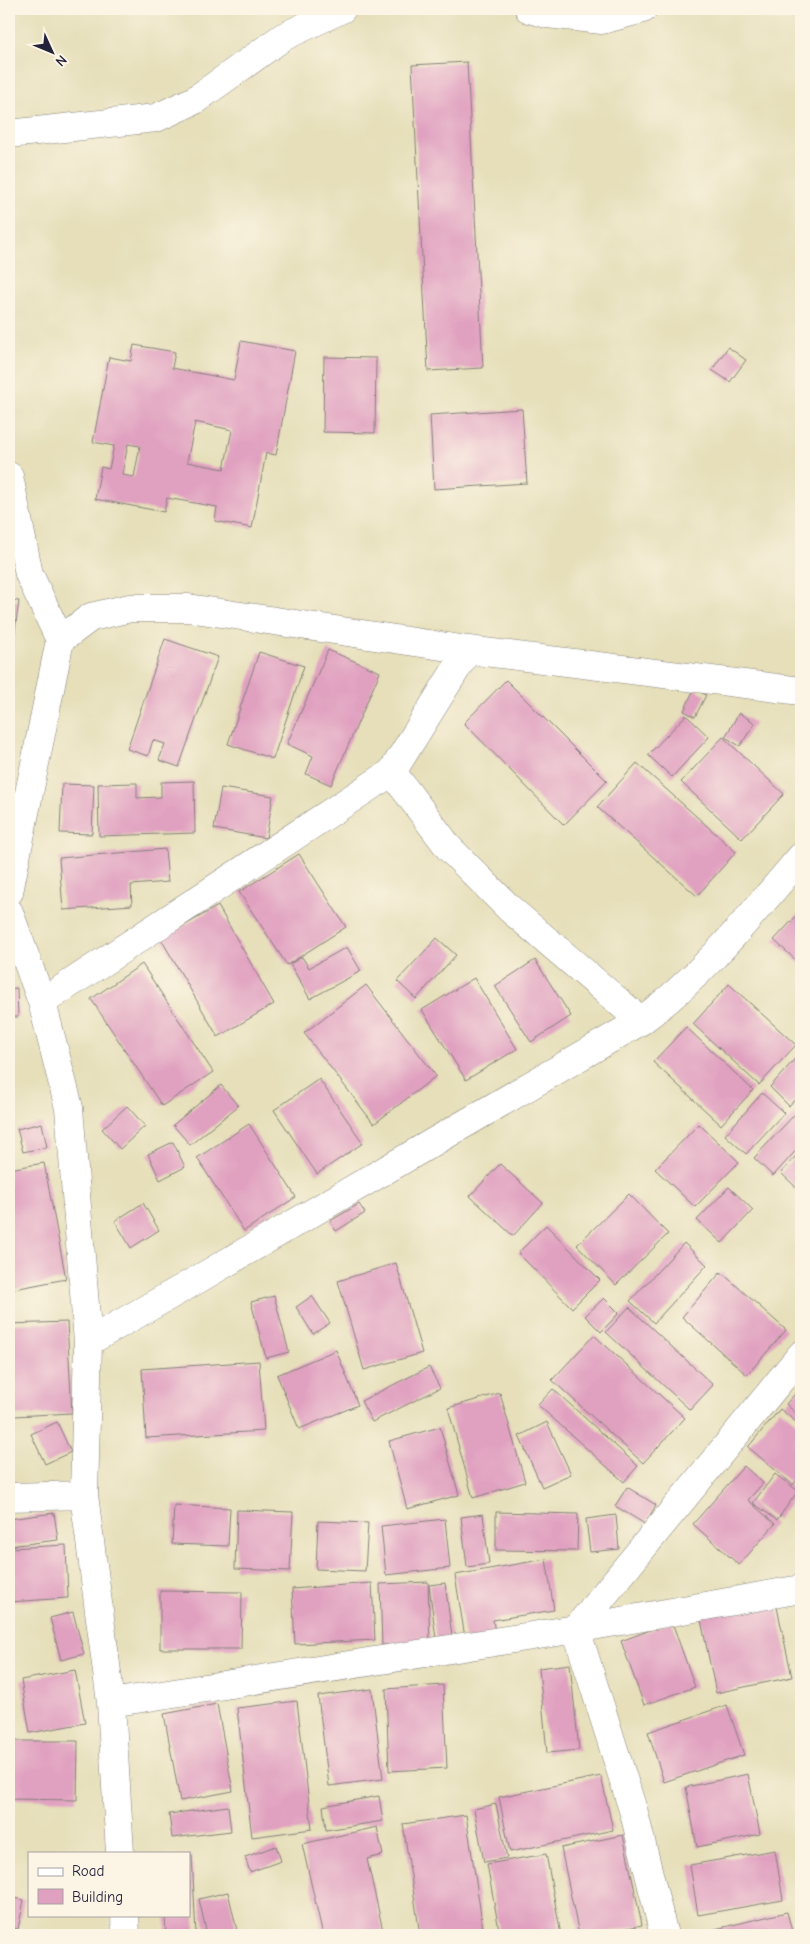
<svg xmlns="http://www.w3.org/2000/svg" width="810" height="1944" viewBox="0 0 810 1944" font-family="'Comic Neue',sans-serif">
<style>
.building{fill:#e0a0c0;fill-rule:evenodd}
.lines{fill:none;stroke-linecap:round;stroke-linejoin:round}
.minor-casing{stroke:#84807a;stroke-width:29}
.minor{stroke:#fff;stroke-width:28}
</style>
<rect width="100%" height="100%" fill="#fcf5e5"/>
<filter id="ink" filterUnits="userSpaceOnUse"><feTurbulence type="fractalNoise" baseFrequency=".02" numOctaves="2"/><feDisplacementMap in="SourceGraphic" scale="10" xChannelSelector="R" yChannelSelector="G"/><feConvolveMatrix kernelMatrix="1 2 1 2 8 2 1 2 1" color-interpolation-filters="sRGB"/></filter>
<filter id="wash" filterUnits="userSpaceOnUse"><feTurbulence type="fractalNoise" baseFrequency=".0096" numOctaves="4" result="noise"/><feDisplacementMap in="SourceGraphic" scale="20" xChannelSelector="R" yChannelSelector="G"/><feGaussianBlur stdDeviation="1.12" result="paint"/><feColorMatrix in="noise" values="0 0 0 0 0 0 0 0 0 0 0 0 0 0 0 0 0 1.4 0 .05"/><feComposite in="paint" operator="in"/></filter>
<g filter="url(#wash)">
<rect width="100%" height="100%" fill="#e6dfba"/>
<g id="blocks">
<path class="building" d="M467,62L483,368L428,371L412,65Z
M241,341L295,351L276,455L266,453L252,528L215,521L217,507L167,498L164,512L95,499L101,467L109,469L114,446L93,442L109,357L131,361L134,345L175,352L172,368L234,380ZM195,422L232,430L224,469L187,462ZM128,444L140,446L134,477L122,475Z
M728,347L746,360L730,382L712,370Z
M324,357L376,358L375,433L323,432Z
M522,409L527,483L434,489L430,415Z
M9,600L19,601L10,666H9Z
M165,639L218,657L179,767L159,760L165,744L153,740L148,756L127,749Z
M328,650L380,672L331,785L306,774L313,756L287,744Z
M259,652L304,666L273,759L228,744Z
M506,680L607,781L564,825L464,723Z
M694,689L706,695L695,717L684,711Z
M739,713L755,723L740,746L725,737Z
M686,715L709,737L672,777L648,755Z
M723,737L784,794L742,839L681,782Z
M637,763L736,852L697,896L597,807Z
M194,781L195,833L99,836L98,784L137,783V798L161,797V782Z
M62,784L94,785L92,834L60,833Z
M221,788L273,796L266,838L214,829Z
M165,849L168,882L131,885L132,905L63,910L59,858Z
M299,854L346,927L287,965L239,892Z
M218,906L274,1004L218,1037L161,939Z
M801,911V965L774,940Z
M437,938L456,955L416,999L397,981Z
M347,947L361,971L310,999L290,964L302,957L309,968Z
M535,960L571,1016L531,1042L495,986Z
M142,964L213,1072L162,1106L91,999Z
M474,978L517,1049L466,1080L422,1010Z
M729,984L796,1045L759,1085L693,1024Z
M366,985L436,1076L374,1124L304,1033Z
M17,988L18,1017H9V989Z
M686,1027L753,1090L721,1125L653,1062Z
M801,1052V1092L789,1106L770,1087Z
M319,1079L363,1143L317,1174L274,1110Z
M221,1085L238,1106L190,1145L173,1125Z
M762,1093L784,1113L746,1154L725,1135Z
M127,1106L145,1126L120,1149L102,1129Z
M795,1114L801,1120V1145L773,1176L754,1158Z
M42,1123L47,1147L23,1152L17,1129Z
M249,1124L296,1197L244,1231L197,1158Z
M699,1124L739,1162L695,1207L655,1169Z
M173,1142L185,1167L160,1180L148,1154Z
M801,1150V1192L781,1173Z
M44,1163L66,1279L9,1290V1169Z
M500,1164L543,1203L513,1236L470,1196Z
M729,1187L753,1210L722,1243L697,1220Z
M629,1194L668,1234L616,1285L577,1245Z
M143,1203L159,1230L131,1248L115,1221Z
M359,1204L365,1213L336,1231L330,1221Z
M546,1225L600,1280L572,1308L518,1253Z
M684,1243L707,1265L654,1323L630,1301Z
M396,1263L422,1353L364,1370L338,1281Z
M721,1272L786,1330L747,1375L682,1317Z
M274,1296L289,1352L266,1358L251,1302Z
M312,1296L330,1323L313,1334L296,1307Z
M604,1298L619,1313L601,1332L585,1316Z
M629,1307L713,1385L690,1410L606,1332Z
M67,1322L72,1413L14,1416L9,1324Z
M594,1335L685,1418L643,1463L552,1380Z
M336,1350L358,1405L299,1429L277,1375Z
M259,1361L264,1431L146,1438L142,1369Z
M429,1367L440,1388L372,1422L361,1401Z
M801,1387V1418L786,1404Z
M553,1389L638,1466L624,1482L538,1405Z
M500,1393L525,1482L473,1498L448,1408Z
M780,1409L801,1426V1475L793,1485L748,1447Z
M57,1422L71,1452L45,1464L31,1434Z
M547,1422L571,1474L542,1487L519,1436Z
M440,1427L459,1495L407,1509L389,1441Z
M744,1466L763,1483L748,1500L775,1524L739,1565L693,1524Z
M775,1474L798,1491L777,1520L753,1503Z
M627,1487L656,1505L645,1524L615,1506Z
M174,1505L230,1508L228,1546L172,1544Z
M237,1510L293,1512L290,1571L235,1569Z
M496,1512L578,1514L577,1551L496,1550Z
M54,1513L58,1540L9,1546V1519Z
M483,1514L489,1564L467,1567L461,1517Z
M616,1515L619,1549L590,1552L586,1519Z
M445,1519L450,1568L386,1575L381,1526Z
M318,1521L368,1523L365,1571L316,1569Z
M66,1545L68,1598L9,1602V1548Z
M546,1559L554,1610L493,1620L496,1639L466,1644L455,1575Z
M428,1582L430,1643L382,1645L380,1584Z
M372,1583L375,1640L295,1644L292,1589Z
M445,1583L452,1636L436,1639L429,1585Z
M160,1591L242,1592L241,1649H160Z
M775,1598L792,1677L716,1693L700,1615Z
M73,1612L84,1654L61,1660L50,1618Z
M672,1622L695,1687L644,1705L621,1641Z
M570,1664L579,1750L547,1753L539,1668Z
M75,1670L85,1723L30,1733L21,1680Z
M443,1685L447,1768L389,1771L386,1689Z
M372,1689L383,1779L329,1786L318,1696Z
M297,1701L312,1829L252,1837L237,1708Z
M217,1704L233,1791L180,1801L164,1714Z
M727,1705L744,1755L664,1782L648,1732Z
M9,1741H78L77,1800L9,1799Z
M748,1774L760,1834L697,1847L686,1787Z
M601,1776L613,1830L510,1852L499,1797Z
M379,1796L383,1821L326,1830L323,1806Z
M496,1804L507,1858L484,1862L474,1809Z
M228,1806L231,1831L172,1838L169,1814Z
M466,1815L484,1935H420L403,1824Z
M377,1827L383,1855L367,1859L384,1935H323L302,1844Z
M623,1835L642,1925L595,1935H579L561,1848Z
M276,1846L281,1861L250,1872L245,1857Z
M775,1850L783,1900L698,1915L690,1865Z
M546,1854L561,1935H500L487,1864Z
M189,1855H192L196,1935H166L165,1915H189Z
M228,1892L238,1935H207L199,1899Z
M9,1897L24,1900L18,1929L9,1927Z
M787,1912L793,1935H703V1932Z"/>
</g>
</g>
<g filter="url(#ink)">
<use href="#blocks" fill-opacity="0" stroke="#84807a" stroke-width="1"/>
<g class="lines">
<defs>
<path id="minor" d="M529,9L547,14L602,20L643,9
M9,134L156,118L195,100L283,37L342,9
M9,476L29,574L60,640
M392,772L449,848L510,909L641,1021
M9,892L60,640L91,617L130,608H188L468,650L801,691
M9,912L42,1002L69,1108L88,1342L84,1495L111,1703L120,1853
M42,1002L392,772L468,650
M88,1342L202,1277L641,1021C704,975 751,915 801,857
M9,1497L84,1495
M111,1703L576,1629L801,1589
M125,1915L126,1935
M664,1935L634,1813L576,1629L801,1355"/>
</defs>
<use href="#minor" class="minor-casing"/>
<use href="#minor" class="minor"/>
</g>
</g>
<rect width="810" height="1944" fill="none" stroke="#fcf5e5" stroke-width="30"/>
<rect x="28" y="1852" width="162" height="65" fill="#fcf5e5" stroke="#a5a1a1"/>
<rect x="38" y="1868" width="25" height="8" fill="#ffffff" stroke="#a5a1a1"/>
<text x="72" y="1876" font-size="15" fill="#22223b">Road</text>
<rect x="38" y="1889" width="25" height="15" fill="#e0a0c0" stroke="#a5a1a1"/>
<text x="72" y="1902" font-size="15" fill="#22223b">Building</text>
<g transform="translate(52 52) rotate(134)" stroke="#fcf5e5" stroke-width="4" paint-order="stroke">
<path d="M0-4L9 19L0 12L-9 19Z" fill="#22223b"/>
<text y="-8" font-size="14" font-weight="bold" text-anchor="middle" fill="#22223b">N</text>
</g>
</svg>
